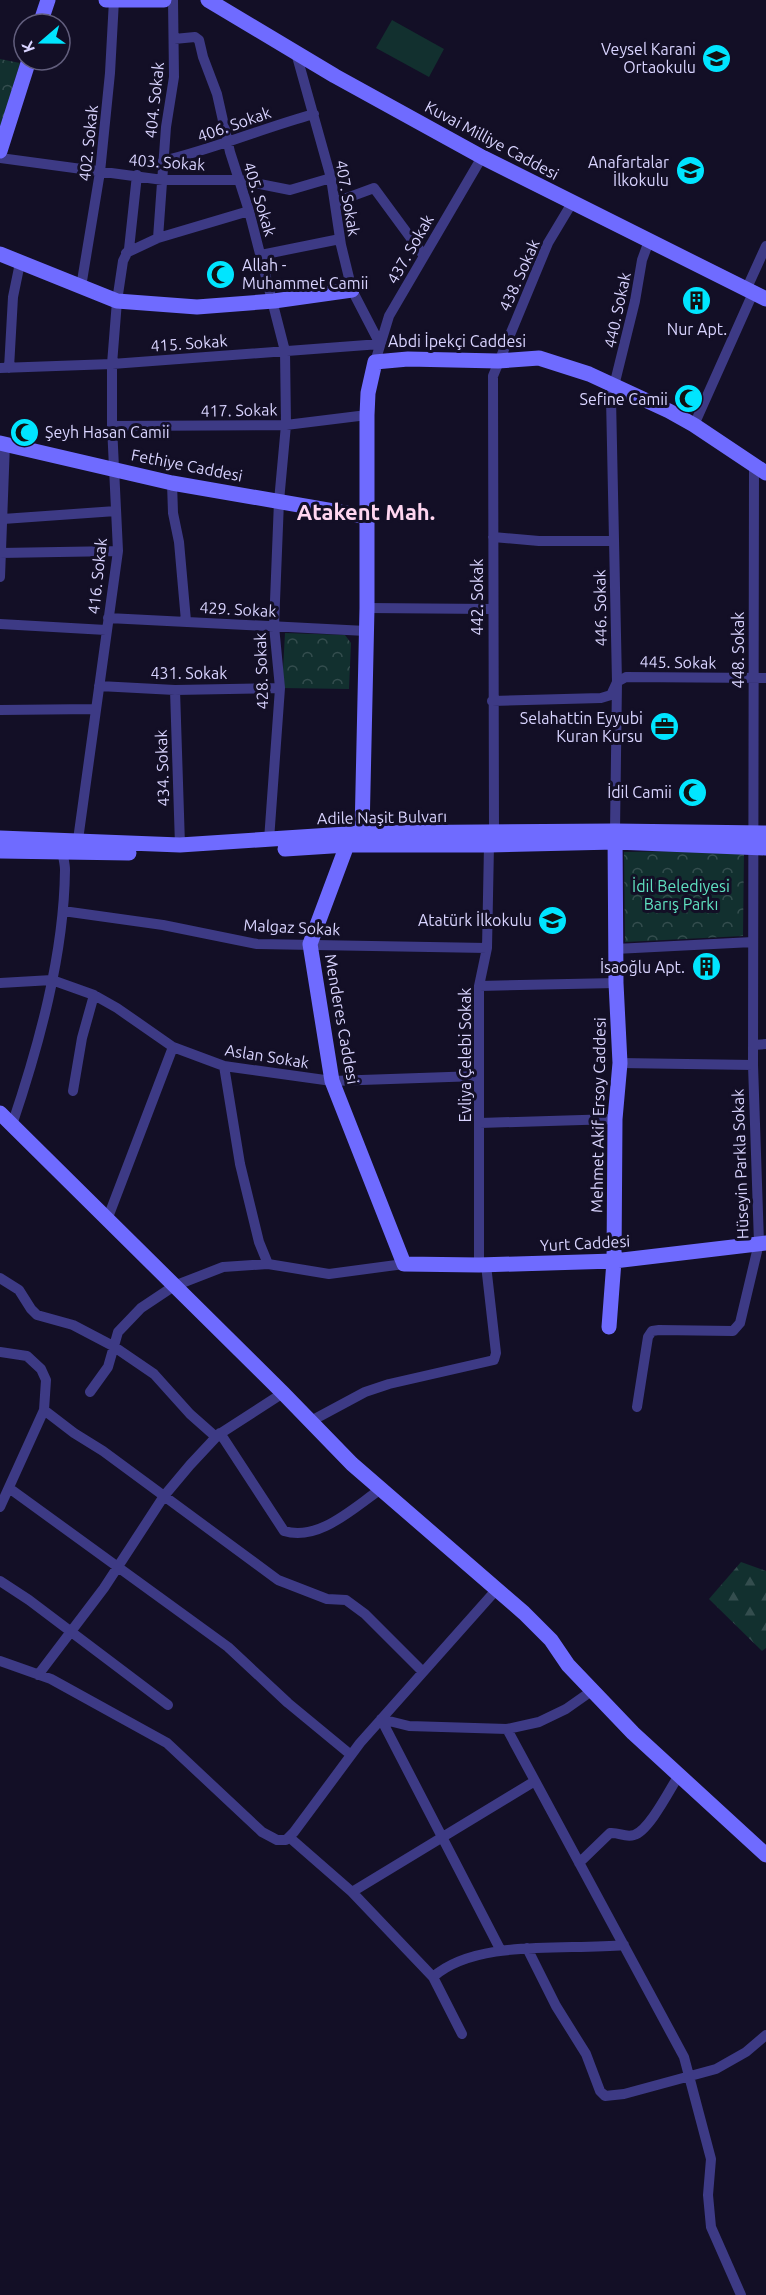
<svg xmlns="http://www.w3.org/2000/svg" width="766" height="2295" viewBox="0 0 766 2295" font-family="Ubuntu,sans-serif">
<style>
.forest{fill:url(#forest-firs)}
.park{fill:url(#park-crowns)}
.garden{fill:#12302f}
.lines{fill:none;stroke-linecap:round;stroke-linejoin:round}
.street{stroke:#3d3a85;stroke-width:10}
.secondary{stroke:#6f6bff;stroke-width:15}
.labels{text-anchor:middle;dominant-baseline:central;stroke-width:6;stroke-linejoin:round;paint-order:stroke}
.poi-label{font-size:16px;fill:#d9d4ff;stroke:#130f26;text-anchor:end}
.street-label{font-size:16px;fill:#d9d4ff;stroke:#130f26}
.park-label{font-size:16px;fill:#5fe0c0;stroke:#130f26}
.district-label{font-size:22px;font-weight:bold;fill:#ffd6f0;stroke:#130f26}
</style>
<defs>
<pattern id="forest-firs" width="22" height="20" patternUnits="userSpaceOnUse" patternTransform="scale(1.5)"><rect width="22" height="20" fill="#12302f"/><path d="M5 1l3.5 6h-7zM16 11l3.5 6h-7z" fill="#344d4e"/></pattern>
<pattern id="park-crowns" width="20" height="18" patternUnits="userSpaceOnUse" patternTransform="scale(1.5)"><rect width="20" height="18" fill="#12302f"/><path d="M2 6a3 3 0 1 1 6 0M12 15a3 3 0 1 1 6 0" fill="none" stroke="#344d4e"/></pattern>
</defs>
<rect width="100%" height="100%" fill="#130f26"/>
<path class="forest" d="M741,1562L766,1571V1648L762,1651L709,1599Z"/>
<path class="park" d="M0,59L20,63L0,130Z
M285,633L345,635L351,643L349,689L282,688Z
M744,850L743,936L625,942L624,852Z"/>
<path class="garden" d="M392,20L444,49L429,77L376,48Z"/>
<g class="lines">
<path class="street" d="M174,39L195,37L199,40L203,57L217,94L230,152L249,211L285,351L286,425L279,501L274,626L280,688L269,840
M0,158L163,180H240L290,190L331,178
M163,161C214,149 263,128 314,114
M336,202L374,188L424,256
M158,238L166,127L174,77L173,0
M126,253L158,238L249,211
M261,255L340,239
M81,287L100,172L110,73L114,0
M746,290L766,246
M375,362L389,316L482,157
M0,368L112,364L380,344L352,290L341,245L331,178L296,53
M9,368L13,297L20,263
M694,425L753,293
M112,426L286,425L367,415
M172,483L173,513L179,542L186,621
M3,519L116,511
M493,537L539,541H614
M0,553L118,551
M0,577L5,443
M367,608L492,609
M108,618L366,631
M0,624L106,630
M99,686L175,690L280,688
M175,690L180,845
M492,701L601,698L611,695L617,682L626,677L766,678
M0,710L96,709
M615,831L617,682L611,398L635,301L642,260L649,241
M494,833L493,376L548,243L572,203
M77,847L118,551L112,426V364L117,301L123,261L129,249L137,175
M63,911L163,925L257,944L487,948
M615,949L753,942
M0,983L52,980L94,995L117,1008L173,1047L224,1066L332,1081L478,1076
M479,986L616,983
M754,1045L766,1044
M620,1063L753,1065
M224,1066L240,1164L259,1242L268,1264
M73,1091L82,1038L94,995
M480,1123L615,1119
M12,1125C39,1045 64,955 65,870C65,862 62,855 62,847
M107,1220L173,1047
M479,1265V986L487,948L489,845
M0,1278L19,1290L31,1309L37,1315L73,1325L113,1346L154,1374L190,1414L216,1437
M0,1352L27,1356L41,1369L46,1380L44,1410L0,1507
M90,1392L108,1367L118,1332L141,1308L174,1286L223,1267L268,1264L329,1274L404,1264
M637,1407L648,1337L652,1331L659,1330L733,1331L740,1323L759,1243L753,1065L754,466
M44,1410L74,1433L103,1451L278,1580L327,1599L346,1600L365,1614L423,1672
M311,1421L365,1392L389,1384L494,1360L496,1353L486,1265
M220,1433L284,1531C319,1542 354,1507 381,1489
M9,1488L228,1647L288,1703L351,1755
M0,1581L29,1600L168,1705
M0,1661L51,1679L167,1743L262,1832L277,1840H286L294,1832L360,1743L497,1589
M38,1675L104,1588L164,1496L190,1465L218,1435L283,1393
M381,1719L500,1949
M381,1719L409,1726L507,1729L539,1722L566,1709L593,1690
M507,1729L684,2057L711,2159L708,2195L711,2227L741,2295
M289,1837L352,1892L433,1977L462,2034
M579,1863L610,1833C619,1832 625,1838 634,1835C649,1831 670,1789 679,1775
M352,1892L535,1781
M527,1948L556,2006L586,2054L600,2091L605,2096L624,2094L716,2069L746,2052L766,2035
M433,1977C477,1938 567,1951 624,1945"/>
<path class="secondary" d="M106,0H164
M208,0L335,76L482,157L766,299
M40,24L48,0
M0,151L29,60
M0,254L117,301L197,307L274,301L352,290
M0,443L172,483L368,517
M362,833L367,608V415L368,393L375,362L408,359L498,361L539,358L589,374L669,411L694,425L766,473
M0,838L180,845L362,833L615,831L766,833
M347,845L310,944L332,1081L404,1264L479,1265L614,1261L766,1243
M285,849L347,845H489L615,842L766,848
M0,851L129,853
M0,1113L283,1393L352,1464L524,1613L551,1640L568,1665L633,1733L766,1855
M609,1327L614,1261L615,1119L620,1063L616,983L615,832"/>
</g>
<defs>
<symbol id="school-disc" viewBox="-11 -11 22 22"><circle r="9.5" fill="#00e5ff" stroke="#130f26"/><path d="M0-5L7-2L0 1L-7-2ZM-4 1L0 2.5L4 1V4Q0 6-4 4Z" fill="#111"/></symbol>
<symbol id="mosque-disc" viewBox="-11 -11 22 22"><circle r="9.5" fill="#00e5ff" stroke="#130f26"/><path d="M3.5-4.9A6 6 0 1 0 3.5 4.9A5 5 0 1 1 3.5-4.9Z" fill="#111"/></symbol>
<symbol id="building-disc" viewBox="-11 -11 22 22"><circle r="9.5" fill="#00e5ff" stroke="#130f26"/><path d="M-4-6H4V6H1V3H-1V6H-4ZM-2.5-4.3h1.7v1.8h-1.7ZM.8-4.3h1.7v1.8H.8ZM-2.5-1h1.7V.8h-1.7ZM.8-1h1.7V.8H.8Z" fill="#111"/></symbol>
<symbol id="office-disc" viewBox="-11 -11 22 22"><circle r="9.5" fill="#00e5ff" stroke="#130f26"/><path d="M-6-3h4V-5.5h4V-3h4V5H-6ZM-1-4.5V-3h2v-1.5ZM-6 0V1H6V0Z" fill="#111"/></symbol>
</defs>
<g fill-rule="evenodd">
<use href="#school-disc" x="700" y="42" width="33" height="33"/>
<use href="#school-disc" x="674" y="154" width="33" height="33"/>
<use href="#mosque-disc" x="204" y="258" width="33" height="33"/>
<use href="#building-disc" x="680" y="284" width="33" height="33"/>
<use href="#mosque-disc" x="672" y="382" width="33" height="33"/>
<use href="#mosque-disc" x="8" y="416" width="33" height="33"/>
<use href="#office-disc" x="648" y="710" width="33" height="33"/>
<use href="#mosque-disc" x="676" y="776" width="33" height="33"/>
<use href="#school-disc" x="536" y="904" width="33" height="33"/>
<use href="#building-disc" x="690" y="950" width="33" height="33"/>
</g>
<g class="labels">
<g class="poi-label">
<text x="696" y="49">Veysel Karani<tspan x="696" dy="18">Ortaokulu</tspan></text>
<text x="669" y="162">Anafartalar<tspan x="669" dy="18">İlkokulu</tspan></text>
<text x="242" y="265" text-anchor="start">Allah -<tspan x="242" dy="18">Muhammet Camii</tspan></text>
<text x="697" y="329" text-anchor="middle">Nur Apt.</text>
<text x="668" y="399">Sefine Camii</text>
<text x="45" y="432" text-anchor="start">Şeyh Hasan Camii</text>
<text x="643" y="718">Selahattin Eyyubi<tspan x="643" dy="18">Kuran Kursu</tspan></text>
<text x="672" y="792">İdil Camii</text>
<text x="532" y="920">Atatürk İlkokulu</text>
<text x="685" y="967">İsaoğlu Apt.</text>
</g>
<g class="street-label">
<text transform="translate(154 100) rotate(-84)">404. Sokak</text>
<text transform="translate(234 124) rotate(-19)">406. Sokak</text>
<text transform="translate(492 140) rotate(28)">Kuvai Milliye Caddesi</text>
<text transform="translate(88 143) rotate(-84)">402. Sokak</text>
<text transform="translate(167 162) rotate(4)">403. Sokak</text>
<text transform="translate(348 198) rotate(80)">407. Sokak</text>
<text transform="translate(260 199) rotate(73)">405. Sokak</text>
<text transform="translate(410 249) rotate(-60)">437. Sokak</text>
<text transform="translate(519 275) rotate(-66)">438. Sokak</text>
<text transform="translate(617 310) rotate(-78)">440. Sokak</text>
<text x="457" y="341">Abdi İpekçi Caddesi</text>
<text transform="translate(189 343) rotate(-4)">415. Sokak</text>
<text transform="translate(239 410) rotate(-1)">417. Sokak</text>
<text transform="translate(187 465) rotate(11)">Fethiye Caddesi</text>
<text transform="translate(97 576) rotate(-84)">416. Sokak</text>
<text transform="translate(477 597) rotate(-90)">442. Sokak</text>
<text transform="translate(600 608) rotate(-91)">446. Sokak</text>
<text transform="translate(238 609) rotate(3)">429. Sokak</text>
<text transform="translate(738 650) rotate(-90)">448. Sokak</text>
<text transform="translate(678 662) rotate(1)">445. Sokak</text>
<text transform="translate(261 671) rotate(-92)">428. Sokak</text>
<text x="189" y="673">431. Sokak</text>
<text transform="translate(162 768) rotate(-92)">434. Sokak</text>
<text transform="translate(382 817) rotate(-1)">Adile Naşit Bulvarı</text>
<text transform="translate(292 927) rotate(3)">Malgaz Sokak</text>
<text transform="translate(342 1019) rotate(80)">Menderes Caddesi</text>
<text transform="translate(465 1055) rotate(-90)">Evliya Çelebi Sokak</text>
<text transform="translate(267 1056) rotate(9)">Aslan Sokak</text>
<text transform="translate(598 1115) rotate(-89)">Mehmet Akif Ersoy Caddesi</text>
<text transform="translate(740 1164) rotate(-92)">Hüseyin Parkla Sokak</text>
<text transform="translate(585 1243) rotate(-3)">Yurt Caddesi</text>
</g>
<g class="park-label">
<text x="681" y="886">İdil Belediyesi<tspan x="681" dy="18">Barış Parkı</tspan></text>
</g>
<g class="district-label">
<text x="366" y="511">Atakent Mah.</text>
</g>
</g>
<g transform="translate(42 42) rotate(250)"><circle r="28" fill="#130f26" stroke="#625e7d" stroke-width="1.5"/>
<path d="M0-4.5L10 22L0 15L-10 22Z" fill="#00e5ff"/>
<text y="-9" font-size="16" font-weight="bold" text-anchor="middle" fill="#d9d4ff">K</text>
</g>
</svg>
